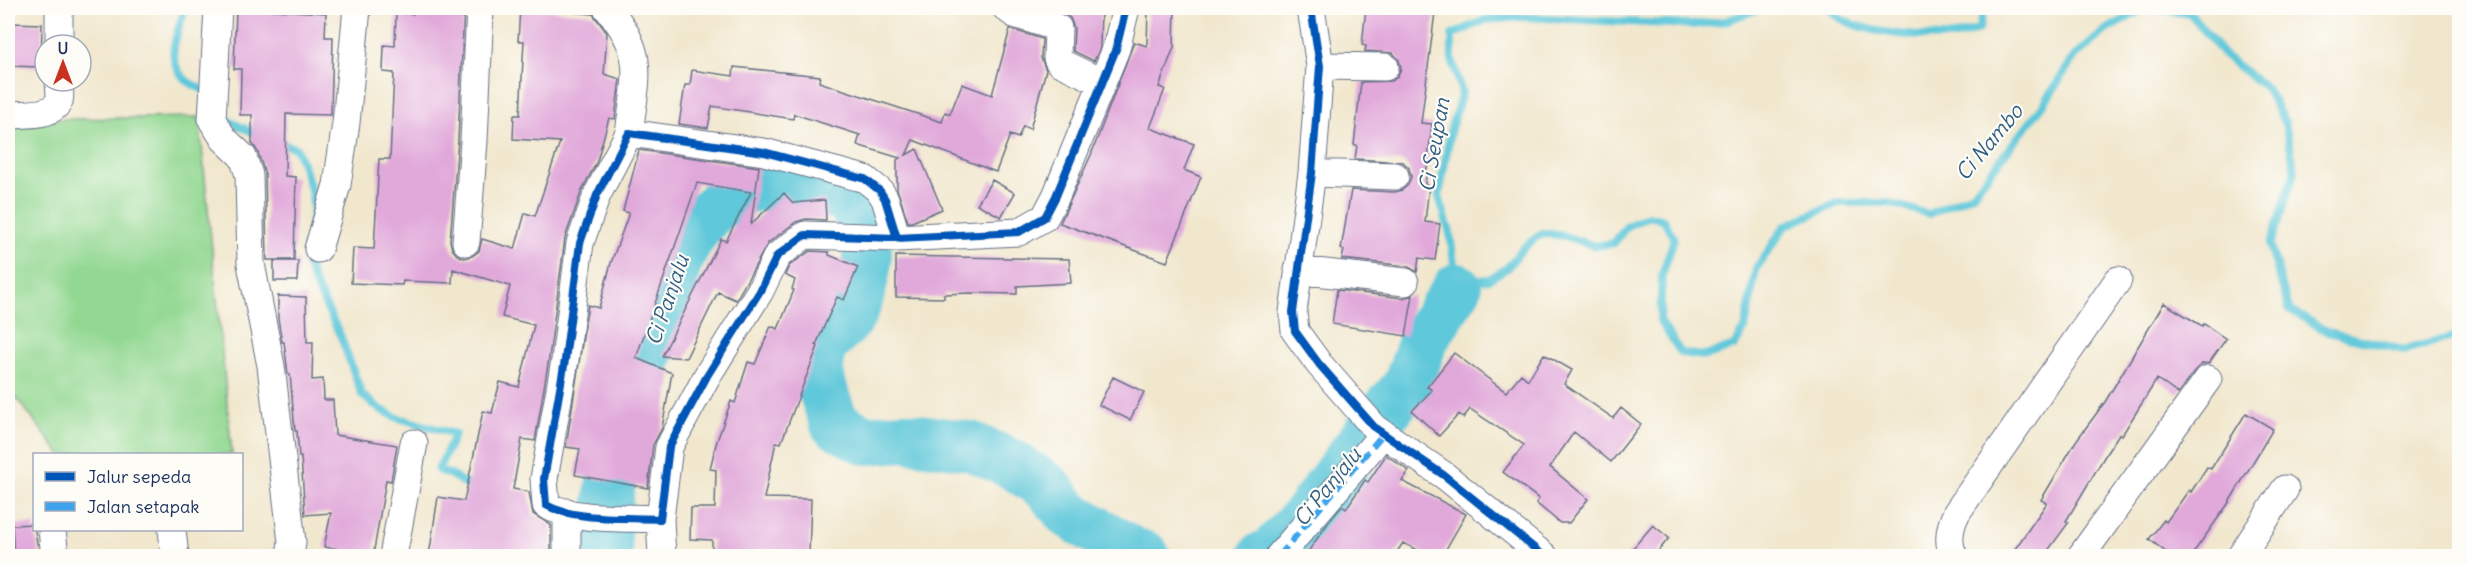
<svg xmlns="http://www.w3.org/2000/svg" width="2467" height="564" viewBox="0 0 2467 564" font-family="Delius,sans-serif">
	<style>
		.green { fill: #93d892; stroke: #578478; stroke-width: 1.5 }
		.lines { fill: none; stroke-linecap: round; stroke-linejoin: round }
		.stream { stroke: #5fc8da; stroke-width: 8 }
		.river { stroke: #5fc8da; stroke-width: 50 }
		.building { fill: #e1a9da }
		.minor-casing { stroke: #666f85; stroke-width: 29 }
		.minor { stroke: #fff; stroke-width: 27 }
		.quiet { stroke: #3da3ed; stroke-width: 6; stroke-dasharray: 12 6; stroke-linecap: butt }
		.cycleway-casing { stroke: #fdfcf7; stroke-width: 11 }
		.cycleway { stroke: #0057b8; stroke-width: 8 }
		.labels { text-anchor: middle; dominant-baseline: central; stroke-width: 4.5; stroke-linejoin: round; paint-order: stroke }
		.water-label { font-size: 21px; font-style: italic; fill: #2f5d83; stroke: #fdfcf7 }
	</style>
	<rect width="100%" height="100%" fill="#fdfcf7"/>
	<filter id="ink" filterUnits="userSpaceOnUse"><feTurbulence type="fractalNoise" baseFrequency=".0167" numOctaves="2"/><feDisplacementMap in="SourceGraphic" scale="12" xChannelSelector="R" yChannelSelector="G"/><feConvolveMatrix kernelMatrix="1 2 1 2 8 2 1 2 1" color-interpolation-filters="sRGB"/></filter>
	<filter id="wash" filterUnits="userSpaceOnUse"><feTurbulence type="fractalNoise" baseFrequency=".008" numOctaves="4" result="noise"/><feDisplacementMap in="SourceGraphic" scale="24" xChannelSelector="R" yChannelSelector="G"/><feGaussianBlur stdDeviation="1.35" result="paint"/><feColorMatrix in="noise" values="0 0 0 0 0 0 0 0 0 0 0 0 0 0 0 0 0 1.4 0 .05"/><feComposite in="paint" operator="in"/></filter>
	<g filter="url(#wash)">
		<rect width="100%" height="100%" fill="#f1e7cd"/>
		<path class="green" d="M199,117l33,337h-172l-52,-67v-261l56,-7z"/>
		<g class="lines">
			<path class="stream" d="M185,8c-7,25 -22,50 0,71 7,7 18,9 24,15
				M1761,8l-35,13 -34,4 -170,-8 -37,3 -33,15v24l10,34 -11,35 -12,68 11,37 7,55 14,-7 18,-2 18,-11 15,-19 20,-16 23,3 30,10 19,-3 13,-17 22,-10 15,4 10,19 -12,36 -2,46 21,32 24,3 29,-10 11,-17 11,-60 29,-43 53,-23h51l40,11 44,-20 71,-90 30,-47 32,-27 39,-22
				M1828,8c18,25 90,29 120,29 10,0 21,-5 31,-8l5,-21
				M2149,8l42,6 32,40 43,34 19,35 10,48 -25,74 19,64 39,23 76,18 56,-15
				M220,110l9,11 32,15
				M276,142l20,6c11,29 22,49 15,80
				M306,246l1,18 7,18 27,55 21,58 18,14 15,8 60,17 -17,36 13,5 26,16"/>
			<path class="river" d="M608,556c-9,-83 28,-164 55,-241 7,-19 9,-42 18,-61 10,-21 27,-41 45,-56 17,-13 42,-12 61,-12 15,-1 56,6 65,17 6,9 14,36 15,47 1,16 -7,48 -14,62 -8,17 -33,26 -34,47 -2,22 9,45 16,65l30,16 39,-3 66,9 42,18 35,23 22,27 64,38 12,4
				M1263,556l9,-4 35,-37 66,-89 34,-40 17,-47 33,-51"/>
		</g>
		<g id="blocks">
			<path class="building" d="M236,8l90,5 -1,24h8l-2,78 -45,-1 -1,62 11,1 -2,83h-27l-2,-86 -7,-22 -6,-9v-28h-12l1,-46h-7z
				M414,8h50l-6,132 -8,101 2,8 5,6 7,3 8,-2 7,-5 3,-12 33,10 10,-36 10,3 25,-74 -47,-3 1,-24h6l4,-74h-6l2,-33 73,6 14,19 -3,41 16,5 -5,40 -6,-1 -12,43 -15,29 -17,48 -16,120 -14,83 -13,-2 -9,50 16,3 4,22 18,11v31h-122l9,-59 26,4 19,-90 9,2 8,-31 19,5 15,-62 -32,-8 8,-31 -57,-17 -1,14 -49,-2 -1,4 -51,-2 2,-35 21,1 5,-90h11l4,-86 -11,-1 1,-27 11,1 1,-33 17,1z
				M1063,8h38l-1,40 -6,13 -21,-10 1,-23 -4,-10 -7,-5z
				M1148,8h27l-1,39 -15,40 6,2 -15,39 44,16 -10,26 17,7 -34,85 -107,-39 31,-68 43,-113 13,4z
				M1366,8h30l39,4 -14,111 11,1 -7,61 4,1 -4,36 15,2 -5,36 -16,-2 -2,14 -10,-6 -65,-7 2,-9 -3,-1 10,-59 44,2 7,-2 6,-5 3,-8 -2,-9 -6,-6 -48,-3 2,-14h-3l7,-63 31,-1 6,-5 3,-8 -2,-8 -6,-7 -28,-2 1,-5 -4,-1z
				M11,23l31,1 -1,43 -32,-1z
				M1010,29l32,10 -1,19 5,12 -16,59 -7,-3 -5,12 -8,-3 -14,37 -83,-32 -7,15 11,-6 25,60 -30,13h-4l-11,-33v-29l3,-2 -43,-13 3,-10 -66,-21 -1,5 -81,-13 -4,22 -29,-4 6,-39h5l2,-15 41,6 1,-9 86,9 -1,6 123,40 3,-10 5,2 12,-30 30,11z
				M639,150l120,17 -8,57 33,-31 9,10 32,-3 1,20 -20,-1 -10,3 -28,21 -32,57 -18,-8 -32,66 -24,-2 59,-117 5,2 25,-49 -54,-9 -61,175 36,15 -10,55 -9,17 -5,43 -73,-13 5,-26 -14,-2 22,-142 11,3 12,-45 18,-50 -6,-2z
				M992,180l23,13 -14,24 -24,-13z
				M810,251l19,1v3l29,12 -14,33 -7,-3 -21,48 2,1 -37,97 -5,-1 -12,56 47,1 -2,57h-97v-16l-22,-1 1,-31h24l1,-38 -6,-1 6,-25 15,-43 4,2 13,-41 7,2 16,-38 7,3 16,-39 -2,-1 3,-9 -10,-5 4,-9z
				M896,256l173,3 2,24 -54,3v8l-46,-1 -27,1v4l-48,-1z
				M274,261h24l-1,20h-23z
				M1337,290l66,8 10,-3 -7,41 -74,-12z
				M278,296l28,1 1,45h6l-1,38 11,-1 1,21h9l2,35 62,10 -6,36 -5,-1 -13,76h-37l1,-7 -13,-2 7,-34 -26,2 -4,-58h-2l-2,-26h-2l-5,-57h-2l-4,-32h-2l-4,-24z
				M2164,303l38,23 2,-2 22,15 -17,24 -7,1 -6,5 -18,25 -21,-15 -35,56 -3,-1 -13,20 -40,67 3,1 -25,34h-34l37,-53 -6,-3 35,-59 29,-39z
				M1454,353l52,39 15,-18 7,6 16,-26 28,16 -8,14 49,34 8,-10 20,16 -30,38 -37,-30 -24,35 38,32 -19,24h-9l-24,-20 3,-4 -36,-27 21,-27 -54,-36 -7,9 -4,-4 -20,22 -27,-25 20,-21 -5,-3z
				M1113,377l31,15 -14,28 -31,-15z
				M2246,413l27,16 -45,75 -37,52h-20l-22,-17 15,-19 2,2 23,-32 2,2 16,-25 4,2z
				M1386,455l23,16 -7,10 64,33 -24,42h-12l-27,-13 -9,13h-89l23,-33 14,-17 4,3 19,-29 3,2z
				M34,524l5,32h-25l-2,-31z
				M1653,525l16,13 -15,18h-28z"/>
		</g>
	</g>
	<g filter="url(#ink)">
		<use href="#blocks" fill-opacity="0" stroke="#666f85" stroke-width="1.5"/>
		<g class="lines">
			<defs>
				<path id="minor" d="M218,8l-6,112 12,19 19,18 6,18 2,89 20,102 21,176 -2,14
					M607,8c40,45 29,70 22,125
					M1006,8l8,6 44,14 -1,30 2,4 42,20
					M1308,8l4,7 8,51 -8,107 -19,139 2,19 24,33 56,64 70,48 99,80
					M59,45v-37
					M1320,66l65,1
					M8,115c14,-1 44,2 51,-14 2,-5 0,-14 0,-20
					M1312,173l83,3
					M897,238l-12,-39 -5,-8 -15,-12 -101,-27 -135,-19 -32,62 -17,48 -15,117 -21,119 2,26c28,16 81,12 114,14l9,-72 38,-71 53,-85 17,-35 28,-21 92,3 122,-6 26,-15 11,-21 60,-147 10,-41
					M466,242l8,-101 6,-133
					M318,249l19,-64 9,-62 11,-115
					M1298,270l107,12
					M567,512v44
					M660,519l2,37
					M52,530l3,26
					M172,530l3,26
					M393,556l21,-113
					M1279,556l104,-122
					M1954,556c-8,-15 -4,-30 3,-44l161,-232
					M2081,556l127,-177
					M2241,556l44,-67"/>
			</defs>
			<use href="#minor" class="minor-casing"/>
			<use href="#minor" class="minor"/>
			<path class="quiet" d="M1279,556l104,-122"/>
			<defs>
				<path id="cycleway" d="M1308,8l4,7 8,51 -8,107 -19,139 2,19 24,33 56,64 70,48 99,80
					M897,238l-12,-39 -5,-8 -15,-12 -101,-27 -135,-19 -32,62 -17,48 -15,117 -21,119 2,26c28,16 81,12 114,14l9,-72 38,-71 53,-85 17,-35 28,-21 92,3 122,-6 26,-15 11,-21 60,-147 10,-41"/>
			</defs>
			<use href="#cycleway" class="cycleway-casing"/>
			<use href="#cycleway" class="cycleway"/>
		</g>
	</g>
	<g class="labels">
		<g class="water-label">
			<text transform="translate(1989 142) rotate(-50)">Ci Nambo</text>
			<text transform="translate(1434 145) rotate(-80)">Ci Seupan</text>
			<text transform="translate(667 300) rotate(-71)">Ci Panjalu</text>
			<text transform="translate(1327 487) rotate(-51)">Ci Panjalu</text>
		</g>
	</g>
	<rect width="2467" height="564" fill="none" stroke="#fdfcf7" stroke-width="30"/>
	<rect x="33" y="453" width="210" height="78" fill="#fdfcf7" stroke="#a3aaba" stroke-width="1.5"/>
	<rect x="45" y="472" width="30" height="9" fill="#0057b8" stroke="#a3aaba" stroke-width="1.5"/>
	<text x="87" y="483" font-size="18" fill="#1b2f5e">Jalur sepeda</text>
	<rect x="45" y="502" width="30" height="9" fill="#3da3ed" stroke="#a3aaba" stroke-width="1.5"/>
	<text x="87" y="513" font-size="18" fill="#1b2f5e">Jalan setapak</text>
	<g transform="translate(63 63)"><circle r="28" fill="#fdfcf7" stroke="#a3aaba" stroke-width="1.5"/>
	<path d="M0-4.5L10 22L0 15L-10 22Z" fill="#c8321e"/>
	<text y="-9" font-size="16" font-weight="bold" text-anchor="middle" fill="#1b2f5e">U</text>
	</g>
</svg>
